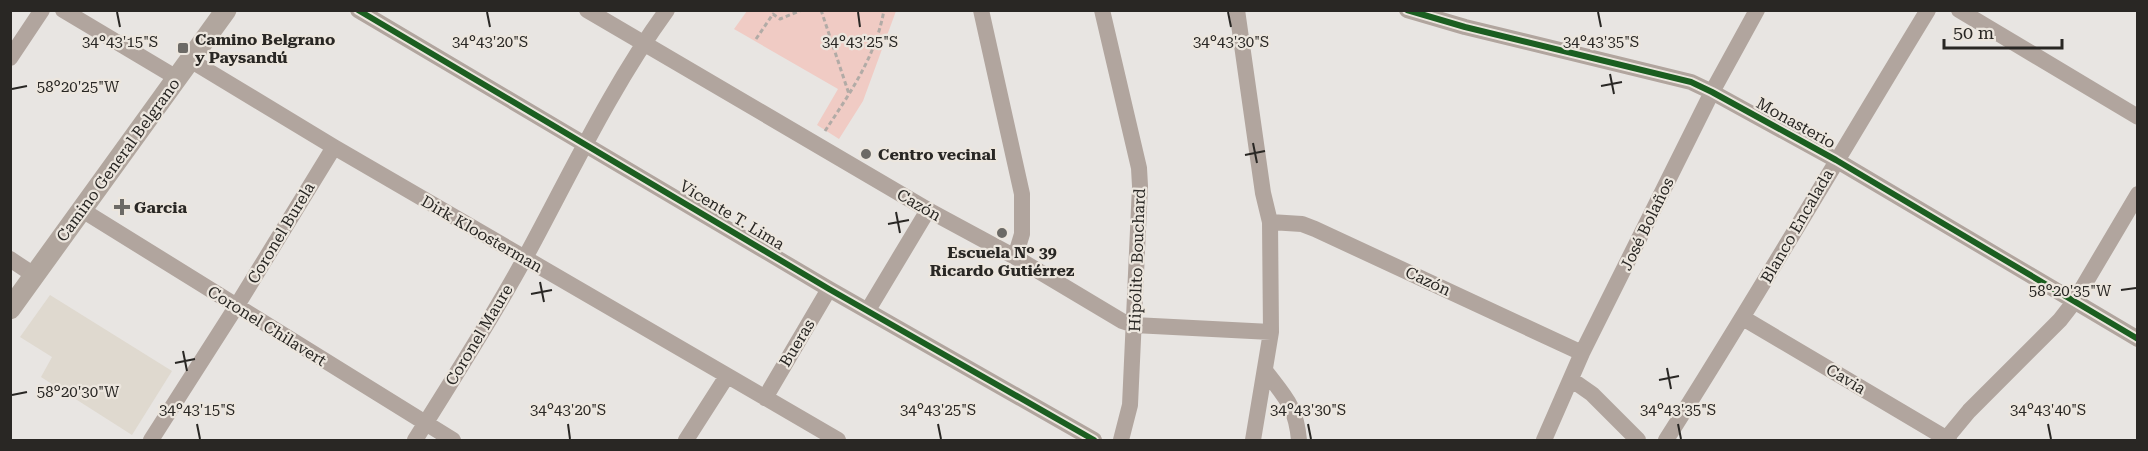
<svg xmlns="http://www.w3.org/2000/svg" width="2148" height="451" viewBox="0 0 2148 451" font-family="'Roboto Serif',serif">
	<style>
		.built { fill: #dfd9cf }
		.green { fill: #f0cbc4 }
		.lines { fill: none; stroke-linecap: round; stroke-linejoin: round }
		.path { stroke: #b2aba6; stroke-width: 3; stroke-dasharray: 4.5 3; stroke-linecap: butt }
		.minor { stroke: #b1a59e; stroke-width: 16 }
		.major { stroke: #b1a69e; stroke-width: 21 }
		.cycleway-casing { stroke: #ece6de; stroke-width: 10 }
		.cycleway { stroke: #1b5e20; stroke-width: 6 }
		.ticks { fill: none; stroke: #292724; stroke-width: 2 }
		.poi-dot { fill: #6c6a66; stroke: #ece6de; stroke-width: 2 }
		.labels { text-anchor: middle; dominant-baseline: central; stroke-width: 4.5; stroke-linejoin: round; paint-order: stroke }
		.poi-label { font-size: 16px; font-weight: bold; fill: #292724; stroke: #ece6de; text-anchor: start }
		.street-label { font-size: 16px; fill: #292724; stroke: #ece6de }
		.ticks-label { font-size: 15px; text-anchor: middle; fill: #292724; stroke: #ece6de; stroke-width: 4.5; stroke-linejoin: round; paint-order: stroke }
	</style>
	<rect width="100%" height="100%" fill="#e8e5e2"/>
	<path class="built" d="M50,295l122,76 -40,64 -91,-58 11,-20 -32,-20z"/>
	<path class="green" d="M747,11h149l-33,90 -24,38 -22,-14 21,-36 -104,-60z"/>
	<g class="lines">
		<path class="path" d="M821,10l28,84
			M756,39l17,-25 7,5 22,-9
			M825,131c25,-38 51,-75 59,-121"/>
		<path class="minor" d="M63,10l114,68
			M358,10l471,279 265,151
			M587,10l341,200 87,47 107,64 12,4 137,7
			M981,10l41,184v40l-7,23
			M1102,10l37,158 1,18 -10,219 -9,35
			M1237,10l26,183 7,29 1,110 -18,108
			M1407,10l58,17 226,55 21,10 124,68 302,179
			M1959,10l179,107
			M10,58l32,-48
			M190,60l144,87 504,293
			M82,210l371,230
			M1270,222l32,2 13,5 267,124
			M10,259l24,16
			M868,310l60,-100
			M1743,318l206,122
			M1266,372c20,26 30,35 33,68
			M1572,380l20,14 46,46
			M765,398l64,-109
			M151,440l85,-133 98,-160
			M415,440c37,-60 77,-121 111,-184 45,-83 85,-169 141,-246
			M686,440l41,-64
			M1544,440l38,-87 130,-261 45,-82
			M1666,440c90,-141 174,-286 262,-430
			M1945,440l24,-29 91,-91 14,-18 64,-108"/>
		<path class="major" d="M10,309l216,-299"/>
		<defs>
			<path id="cycleway" d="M358,10l471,279 265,151
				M1407,10l58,17 226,55 21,10 124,68 302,179"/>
		</defs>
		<use href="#cycleway" class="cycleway-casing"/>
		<use href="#cycleway" class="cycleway"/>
	</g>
	<path class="ticks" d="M117,12l3,15M487,12l3,15M858,12l2,15M1228,12l3,15M1598,12l3,15M1610,74l4,20M1601,86l21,-4M12,89l15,-3M1253,143l4,20M1245,155l20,-4M896,212l4,21M888,224l21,-4M540,282l4,20M2121,290l15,-2M531,294l21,-4M183,351l4,20M175,363l20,-4M1667,368l4,21M1659,380l20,-4M12,395l15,-3M197,424l3,15M568,424l2,15M938,424l3,15M1308,424l3,15M1678,424l3,15M2048,424l3,15"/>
	<g class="poi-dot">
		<rect x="177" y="42" width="12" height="12" rx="3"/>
		<circle cx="866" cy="154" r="6"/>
		<path d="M119 198h6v6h6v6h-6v6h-6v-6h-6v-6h6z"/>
		<circle cx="1002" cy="233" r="6"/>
	</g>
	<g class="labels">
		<g class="poi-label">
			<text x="195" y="39">Camino Belgrano<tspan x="195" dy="18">y Paysandú</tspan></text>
			<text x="878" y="154">Centro vecinal</text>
			<text x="134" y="207">Garcia</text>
			<text x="1002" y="252" text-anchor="middle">Escuela Nº 39<tspan x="1002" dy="18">Ricardo Gutiérrez</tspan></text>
		</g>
		<g class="street-label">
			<text transform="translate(1796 123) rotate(29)">Monasterio</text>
			<text transform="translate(118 160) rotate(-54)">Camino General Belgrano</text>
			<text transform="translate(919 205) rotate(30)">Cazón</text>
			<text transform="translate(732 215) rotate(31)">Vicente T. Lima</text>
			<text transform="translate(1647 224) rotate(-64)">José Bolaños</text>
			<text transform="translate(1797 226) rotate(-60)">Blanco Encalada</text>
			<text transform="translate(281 233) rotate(-59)">Coronel Burela</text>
			<text transform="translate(482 234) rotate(30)">Dirk Kloosterman</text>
			<text transform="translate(1137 260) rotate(-88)">Hipólito Bouchard</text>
			<text transform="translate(1428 281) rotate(25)">Cazón</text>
			<text transform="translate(267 326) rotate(32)">Coronel Chilavert</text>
			<text transform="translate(479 335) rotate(-59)">Coronel Maure</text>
			<text transform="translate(797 343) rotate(-59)">Bueras</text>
			<text transform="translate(1846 379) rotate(31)">Cavia</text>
		</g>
	</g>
	<g class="ticks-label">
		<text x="120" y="47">34°43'15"S</text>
		<text x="490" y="47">34°43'20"S</text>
		<text x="860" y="47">34°43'25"S</text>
		<text x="1231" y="47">34°43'30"S</text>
		<text x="1601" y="47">34°43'35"S</text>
		<text x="78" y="92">58°20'25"W</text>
		<text x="2070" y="296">58°20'35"W</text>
		<text x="78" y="397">58°20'30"W</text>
		<text x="197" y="415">34°43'15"S</text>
		<text x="568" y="415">34°43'20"S</text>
		<text x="938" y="415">34°43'25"S</text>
		<text x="1308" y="415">34°43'30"S</text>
		<text x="1678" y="415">34°43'35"S</text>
		<text x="2048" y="415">34°43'40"S</text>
	</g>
	<rect width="2148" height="451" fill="none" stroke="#292724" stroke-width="24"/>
	<path d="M1944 39v9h118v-9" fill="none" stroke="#292724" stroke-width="3"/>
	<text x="1953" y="39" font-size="18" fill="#292724" stroke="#ece6de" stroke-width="4.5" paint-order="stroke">50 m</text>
</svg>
